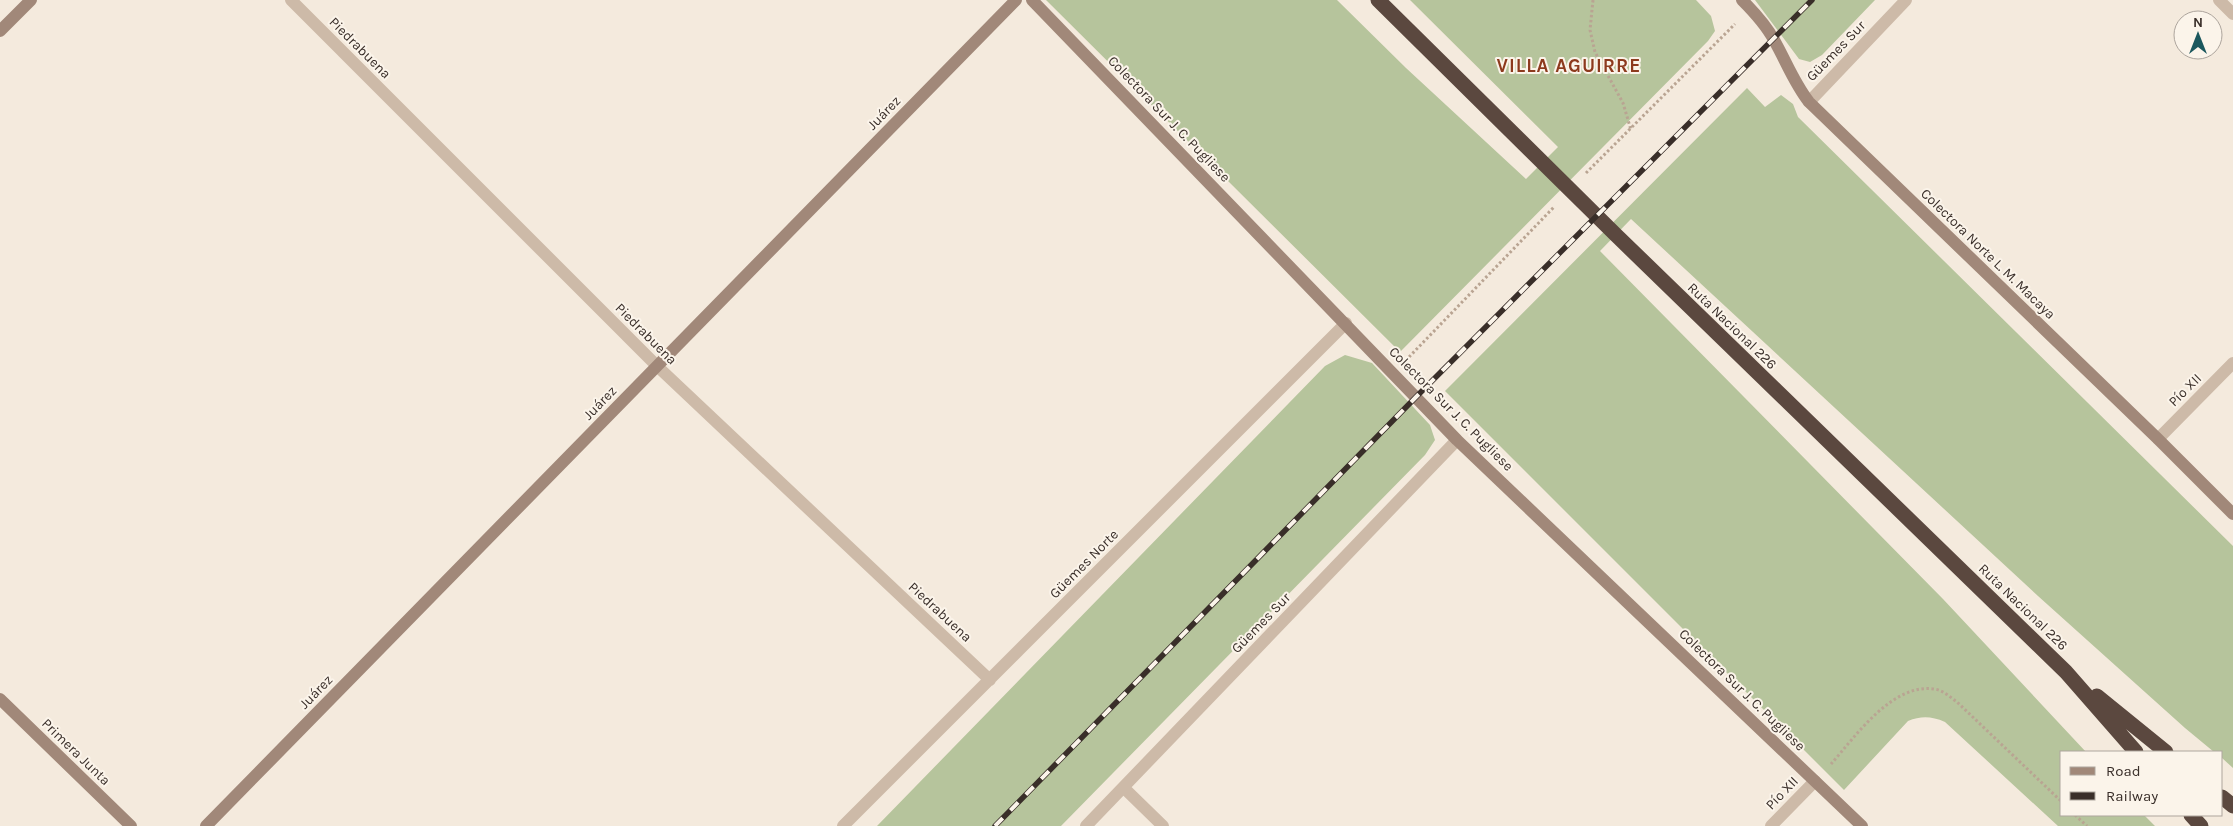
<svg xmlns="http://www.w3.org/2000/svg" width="2233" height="826" viewBox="0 0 2233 826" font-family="Karla,sans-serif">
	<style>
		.grass { fill: #b6c49c }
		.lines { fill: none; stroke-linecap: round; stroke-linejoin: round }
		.path { stroke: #b9a492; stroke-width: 3; stroke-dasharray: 2.5 2.5; stroke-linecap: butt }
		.street { stroke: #cdbaa8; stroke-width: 12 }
		.secondary { stroke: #a18879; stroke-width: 12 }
		.highway { stroke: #5b483f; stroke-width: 15 }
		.rail-casing { stroke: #392e29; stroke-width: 5.5 }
		.rail { stroke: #fbf4ea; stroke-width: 4; stroke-dasharray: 11; stroke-linecap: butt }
		.labels { text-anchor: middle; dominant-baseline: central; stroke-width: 4; stroke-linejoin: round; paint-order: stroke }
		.street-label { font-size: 14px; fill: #392e29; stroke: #fbf4ea }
		.district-label { font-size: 19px; font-weight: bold; letter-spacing: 1px; fill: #8d3a1d; stroke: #fbf4ea }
	</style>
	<rect width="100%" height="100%" fill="#f4eadd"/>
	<path class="grass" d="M1046,0h291l69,68 120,111 32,-32 -148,-147h286l15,16 4,15 -7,10 -308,311z
		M1755,0h120l-53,55 -12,7 -11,-3z
		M1747,88l18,19 16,-12 12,9 5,13 435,429v222l-11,-10v-6h-8l-29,-24 -147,-132 -407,-377 -31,32 343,348 143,153h-24v63h82l11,11h-97l-113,-104c-14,-6 -24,-6 -37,-1l-64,69 -399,-399z
		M1345,355l27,8 58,62 5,15 -10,15 -364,371h-184l448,-460z"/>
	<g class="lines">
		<path class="path" d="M1593,0l-3,30 5,22 28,51 8,27
			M1586,173l149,-149
			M1409,357l145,-150
			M1831,764c24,-27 61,-81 103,-75 9,1 16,8 23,13l105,100
			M2075,815l12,11"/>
		<path class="street" d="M291,0l366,366 333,314
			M2219,0l14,14
			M1809,102l97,-102
			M2158,439l75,-76
			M1124,788l39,38
			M843,826l503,-503
			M1086,826l371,-386
			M1771,826l44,-45"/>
		<path class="secondary" d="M1032,0l425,440 405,386
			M1742,0c12,12 24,25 32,40 12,21 20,43 35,62l349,337 75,75
			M0,31l31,-31
			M0,699l131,127
			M206,826l810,-826"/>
		<path class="highway" d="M1378,0l238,235 450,437 70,80
			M2097,696l69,56
			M2222,797l11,9
			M2191,815l10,11"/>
		<defs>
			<path id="rail" d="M995,826l421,-429 396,-397"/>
		</defs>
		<use href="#rail" class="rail-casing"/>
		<use href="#rail" class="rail"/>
	</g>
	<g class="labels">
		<g class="street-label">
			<text transform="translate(360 48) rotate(45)">Piedrabuena</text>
			<text transform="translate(1836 51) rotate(-46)">Güemes Sur</text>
			<text transform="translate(884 113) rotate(-46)">Juárez</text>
			<text transform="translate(1169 119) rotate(46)">Colectora Sur J. C. Pugliese</text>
			<text transform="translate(1988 254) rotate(44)">Colectora Norte L. M. Macaya</text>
			<text transform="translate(1732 326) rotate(44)">Ruta Nacional 226</text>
			<text transform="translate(646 334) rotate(45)">Piedrabuena</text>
			<text transform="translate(2185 390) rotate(-45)">Pío XII</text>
			<text transform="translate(600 403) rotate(-46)">Juárez</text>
			<text transform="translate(1451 409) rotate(45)">Colectora Sur J. C. Pugliese</text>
			<text transform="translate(1084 564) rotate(-45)">Güemes Norte</text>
			<text transform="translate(2023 607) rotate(44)">Ruta Nacional 226</text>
			<text transform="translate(940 612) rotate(43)">Piedrabuena</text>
			<text transform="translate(1261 623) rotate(-46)">Güemes Sur</text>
			<text transform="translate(1742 690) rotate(44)">Colectora Sur J. C. Pugliese</text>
			<text transform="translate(316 692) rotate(-46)">Juárez</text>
			<text transform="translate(76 752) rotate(44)">Primera Junta</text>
			<text transform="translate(1782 793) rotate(-46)">Pío XII</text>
		</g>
		<g class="district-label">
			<text x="1569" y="66">VILLA AGUIRRE</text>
		</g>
	</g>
	<rect x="2060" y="751" width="162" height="65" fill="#fbf4ea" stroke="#ada59d"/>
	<rect x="2070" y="767" width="25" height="8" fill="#a18879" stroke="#ada59d"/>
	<text x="2106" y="776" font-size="15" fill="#392e29">Road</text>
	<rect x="2070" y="792" width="25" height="8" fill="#392e29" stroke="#ada59d"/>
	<text x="2106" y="801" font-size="15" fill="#392e29">Railway</text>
	<g transform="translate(2198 35)"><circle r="24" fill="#fbf4ea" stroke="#ada59d"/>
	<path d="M0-4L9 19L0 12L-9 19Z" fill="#1b575d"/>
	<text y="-8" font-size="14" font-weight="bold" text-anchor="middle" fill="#392e29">N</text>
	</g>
</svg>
